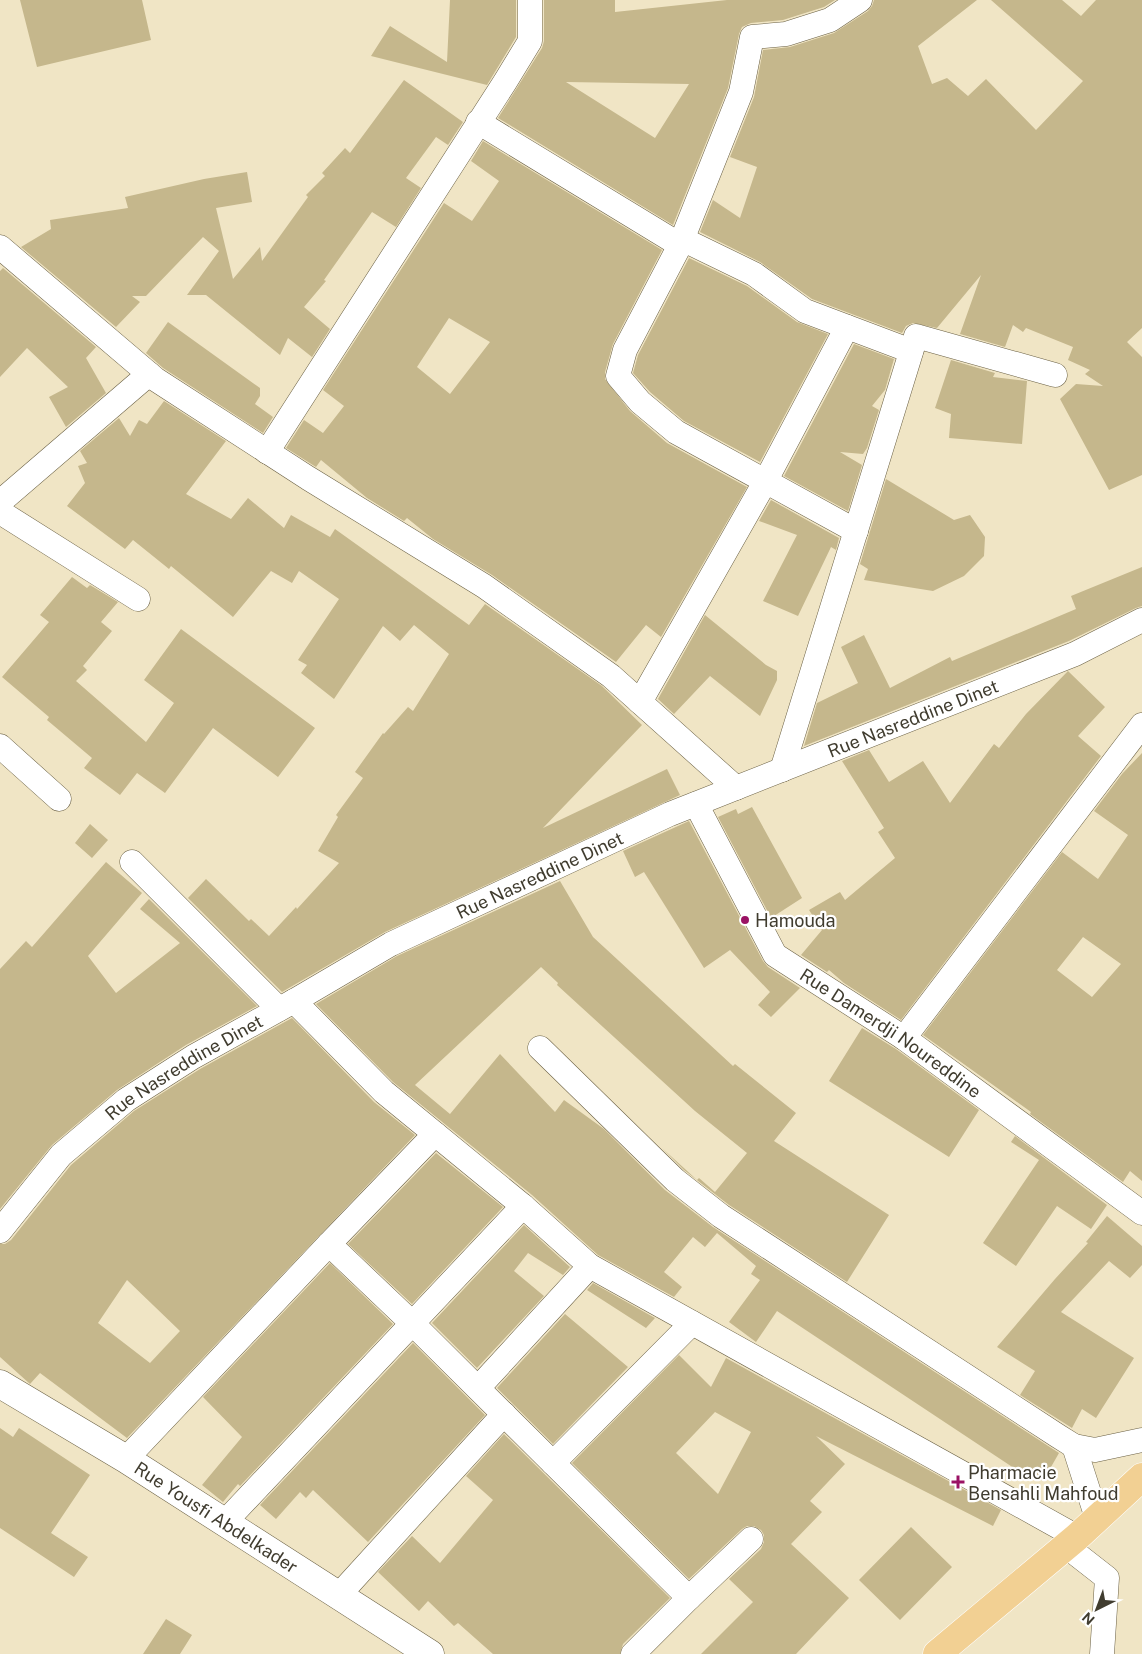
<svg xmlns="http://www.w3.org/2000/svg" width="1142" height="1654" viewBox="0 0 1142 1654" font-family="'Public Sans',sans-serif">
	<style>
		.building { fill: #c5b78c; fill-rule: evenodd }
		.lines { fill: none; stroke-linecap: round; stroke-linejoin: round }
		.minor-casing { stroke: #6a6044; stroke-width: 25 }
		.secondary-casing { stroke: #6a6044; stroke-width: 29 }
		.primary-casing { stroke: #fff; stroke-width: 29 }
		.minor { stroke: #fff; stroke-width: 24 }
		.secondary { stroke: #fff; stroke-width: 28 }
		.primary { stroke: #f2d093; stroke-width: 28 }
		.poi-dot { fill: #9a1264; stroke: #fff; stroke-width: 2 }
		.labels { text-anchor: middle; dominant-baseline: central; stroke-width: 4.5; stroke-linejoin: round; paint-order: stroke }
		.street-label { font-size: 18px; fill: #403c2f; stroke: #fff }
		.poi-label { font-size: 18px; fill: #403c2f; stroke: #fff; text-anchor: start }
	</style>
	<rect width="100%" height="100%" fill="#f0e5c5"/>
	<path class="building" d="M20,0h122l9,40 -114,27z
		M450,0h66v37l-29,48 -116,-29 19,-30 57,36z
		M544,0h71v12l112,-12h108l-11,7 -41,13 -32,3 -9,4 -3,7 -11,54 -55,137 -175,-107 44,-70 2,-7zM566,82l123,2 -34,54z
		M874,0h103l-59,46 14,38 15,-6 21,18 18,-17 50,51 47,-49 -92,-81h71l19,16 15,-16h46v328l-15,14 15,15v118l-33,15 -49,-91 16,-15 27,2 -18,-12 5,-4 -22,-10 5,-13 -47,-19 -3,4 -10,-7 -8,22 -45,-13 21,-59 -44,53 -24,-5 -7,3 -4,7 -90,-34 -52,-37 -60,-30 13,-32 27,18 17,-51 -27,-10 24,-60 9,-47 27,-3 44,-14 34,-22 4,-5z
		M404,80l59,42 -15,23 -12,-8 -30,41 15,10 -25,39 -24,-15 -48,68 2,1 -22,26 26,22 -18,28 -24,-19 -8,17 -74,-60h-19l32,-44 -16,-14 -57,59h-14l8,6 -24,25 -95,-80 30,-18 -1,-9 78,-12 -3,-11 79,-18 43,-7 5,30 -36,6 17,71 27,-32 2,14 46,-64 -2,-2 19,-19 -3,-3 23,-25 5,5z
		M483,141l179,109 -49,94 -8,28v7l25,32 37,32 80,44 -86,150 -15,-12 -30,37 -124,-87 -59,-36 -26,-21 -3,3 -37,-23 -46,-38 -5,7 -30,-19 18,-28 19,13 21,-27 -21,-16 121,-187 28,18 27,-40 -28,-20zM449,318l41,24 -40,52 -33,-27z
		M689,258l58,28 50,36 31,12 -68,128 -76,-41 -34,-29 -17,-19 5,-18z
		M3,268l93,79 -10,11 20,35 -40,34 -17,-30 19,-10 -41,-39 -27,29v-106z
		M168,322l92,66v8l-5,8 18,13 -10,16 -100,-65 -17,-15z
		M854,344l40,15 -9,31 -13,16 7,4 -12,38 -4,6 -23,-2 22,13 -14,46 -64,-35z
		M951,360l44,13 -2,4 34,4 -5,63 -73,-6 2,-24 -16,-6z
		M164,401l62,40 -40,53 45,25 17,-21 36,30 7,-13 39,22 5,-8 134,96 16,-21 117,82 40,39 -99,103 124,-59 13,26 -295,137 -103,60 -94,-94 18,-19 43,42 2,-2 18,17 27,-29 1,2 42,-46 -21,-12 20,-34 -2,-2 27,-37 -8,-6 28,-39 1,1 24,-27 5,4 36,-57 -35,-29 -14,16 -17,-15 -49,73 -33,-26 6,-8 -9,-5 41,-61 -40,-28 -7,12 -21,-12 -38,46 -62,-51 -2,3 -36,-29 -8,9 -58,-43 18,-23 -7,-17 9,-3 -7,-12 39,-33 11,18 9,-16 8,4z
		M886,479l68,41 16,-5 15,22 -1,19 -20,20 -31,15 -69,-11 4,-11 -8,-5z
		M771,500l68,38 -3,12 -5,-3 -33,69 -35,-15 34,-66 -38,-14z
		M1142,567v39l-6,2 -67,33 -265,105 13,-43 41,-20 -17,-36 23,-12 26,53 60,-31 2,4 124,-52 -5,-13z
		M72,577l15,11 3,-3 28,17 -17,20 11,9 -29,35 4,4 -11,11 70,61 28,-39 -30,-23 37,-51 134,99 -37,49 -65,-49 -48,65 -28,-20 -17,22 -36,-27 8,-10 -45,-38 2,-3 -47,-40 47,-55 -9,-7z
		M705,615l61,50 11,6v9l-17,36 -50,-40 -36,38 -16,-15z
		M1068,671l37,36 -27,29 23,20 -200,264 -57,-37 -15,-13 -2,2 -26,-17 21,-25 -13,-20 31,-18 5,8 50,-42 -17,-26 6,-4 -42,-67 27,-11 20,32 34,-21 27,42 44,-59 5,4 27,-34z
		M1142,753v428l-12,-10 -7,11 -93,-68 1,-2 -108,-77 139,-183 36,27 30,-44 -34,-24 28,-37zM1083,937l38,27 -29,33 -35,-27z
		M752,807l50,91 -31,20 -53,-101 18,-8 2,5z
		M689,821l74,140 5,6 32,21 -29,29 -13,-12 12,-13 -40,-42 -26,18 -60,-96 -9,5 -12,-26z
		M90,824l18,16 -16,18 -17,-15z
		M106,862l36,31 -54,63 28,37 64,-50 -40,-34 9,-10 108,107 -71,39 -69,45 -65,55 -52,64v-240l26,-28 6,6z
		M560,881l33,56 140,129 2,-2 61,49 -22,28 115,74 -42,67 -118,-77 -45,-35 -22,-22 35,32 2,-2 16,14 32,-39 -52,-42 -138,-126 1,-2 -17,-16 -126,118 35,29 50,-60 55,58 9,-12 40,29 61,61 48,37 346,226 -16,28 -21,-11 -2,2 -243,-161 -21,31 -27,-20 31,-42 -9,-6 5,-8 -39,-33 -12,14 -12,-10 -29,35 18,15 -8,10 -76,-42 -66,-60 -139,-113 -77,-78 81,-48z
		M292,1018l82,84 41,33 -288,303 -87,-65 -10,11 -30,-27v-113h5l6,-4 60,-75 63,-54 66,-42zM127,1280l53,51 -30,32 -52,-40z
		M862,1028l34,21 83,61 -30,47 -120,-76z
		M1015,1136l92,69 -16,24 -34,-23 -41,60 -33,-23 56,-83 -28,-18z
		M436,1153l67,54 -91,97 -64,-60z
		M1107,1216l35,30v19l-12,13 -21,-17 -48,51 73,46 -38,60 -14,-9 -10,19 -52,-33 15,-24 -38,-24 58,-68 33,-36 -2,-1z
		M524,1225l46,42 -7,8 -35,-22 -14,18 30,25 -67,72 -45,-45z
		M330,1263l63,61 -153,162 -2,-2 -15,18 -21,-17 40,-48 -39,-40z
		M593,1283l62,35 -9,10 -59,-38z
		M565,1314l63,53 -75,77 -56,-56z
		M413,1343l72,72 -117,127 -55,-52 -7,8 -6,-6 -24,27 -16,-14z
		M679,1355l32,32 15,-29 275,152 -8,16 -177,-90 29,28 -35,37 12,11 -31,32 58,54 -53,56h-95l52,-52 -24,-23 32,-30 3,-7v-7l-3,-5 -7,-4h-7l-5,3 -53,50 -117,-116zM715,1412l36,20 -33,62 -42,-41z
		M0,1428l13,9 6,-9 71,47 -39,58 37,24 -14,20 -74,-49z
		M504,1434l166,164 -47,46 -3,10h-127l-35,-31 -4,3 -26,-25 -9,10 -41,-39 34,-36 28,27 53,-63 -27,-24z
		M911,1527l41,40 -52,53 -41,-40z
		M166,1619l26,16 -12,19h-37z"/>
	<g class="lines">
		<defs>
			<g id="minor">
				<path d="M478,122l202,123 61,-153 11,-55 34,-3 44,-14 30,-20"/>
				<path d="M682,239l72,35 51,37 106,40"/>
				<path d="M680,245l-55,105 -7,26 22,26 36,30 180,99"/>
				<path d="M0,247l155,132 153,99 176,108 127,90 125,112"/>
				<path d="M267,452l238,-370 25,-41v-41"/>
				<path d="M0,502l149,-128"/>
				<path d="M0,512l138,87"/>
				<path d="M640,702l125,-220 82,-155"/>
				<path d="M0,746l59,53"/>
				<path d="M782,770l134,-434 139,39"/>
				<path id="s1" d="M696,804l79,151 129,83 238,175"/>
				<path d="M132,862l147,147"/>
				<path d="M294,1001l90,91 139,114 67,60 487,271"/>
				<path d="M904,1038l238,-313"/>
				<path d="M540,1048l135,132 46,36 337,220 16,10 21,4 47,-10"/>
				<path id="s2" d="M0,1231l61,-76 65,-55 67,-43 101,-56 97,-57 279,-130 405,-160 67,-34"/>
				<path d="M329,1244l106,-110"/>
				<path d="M478,1388l112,-122"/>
				<path d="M1074,1446l23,72"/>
				<path d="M126,1459l203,-215 83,79 277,275 -56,56"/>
				<path d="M553,1463l139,-140"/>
				<path d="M224,1523l299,-317"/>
				<path d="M1066,1546l41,32 -5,76"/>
				<path d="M338,1596l166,-182"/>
				<path d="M689,1598l62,-59"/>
			</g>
			<g id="secondary">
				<path id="s3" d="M0,1384l126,75 304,195"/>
			</g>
			<path id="primary" d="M937,1654l140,-117 65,-60"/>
		</defs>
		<use href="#minor" class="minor-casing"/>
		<use href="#secondary" class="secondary-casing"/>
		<use href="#primary" class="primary-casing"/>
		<use href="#minor" class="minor"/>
		<use href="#secondary" class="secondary"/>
		<use href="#primary" class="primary"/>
	</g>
	<g class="poi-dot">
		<circle cx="745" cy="920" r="5"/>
		<path d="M955.5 1474.5h5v5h5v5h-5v5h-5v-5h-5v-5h5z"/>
	</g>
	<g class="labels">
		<g class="street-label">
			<text stroke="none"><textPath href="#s2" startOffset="1059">Rue Nasreddine Dinet</textPath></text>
			<text stroke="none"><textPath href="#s2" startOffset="654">Rue Nasreddine Dinet</textPath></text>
			<text stroke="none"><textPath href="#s1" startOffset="310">Rue Damerdji Noureddine</textPath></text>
			<text stroke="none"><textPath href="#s2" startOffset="249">Rue Nasreddine Dinet</textPath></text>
			<text stroke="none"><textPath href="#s3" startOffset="254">Rue Yousfi Abdelkader</textPath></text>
		</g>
		<g class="poi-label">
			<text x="755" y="920">Hamouda</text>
			<text x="968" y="1472">Pharmacie<tspan x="968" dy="21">Bensahli Mahfoud</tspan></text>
		</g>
	</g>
	<g transform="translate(1097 1609) rotate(222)" stroke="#ffffff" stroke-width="4" paint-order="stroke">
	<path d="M0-4L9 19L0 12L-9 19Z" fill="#403c2f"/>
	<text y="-8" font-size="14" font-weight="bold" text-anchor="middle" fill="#403c2f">N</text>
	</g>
</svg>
